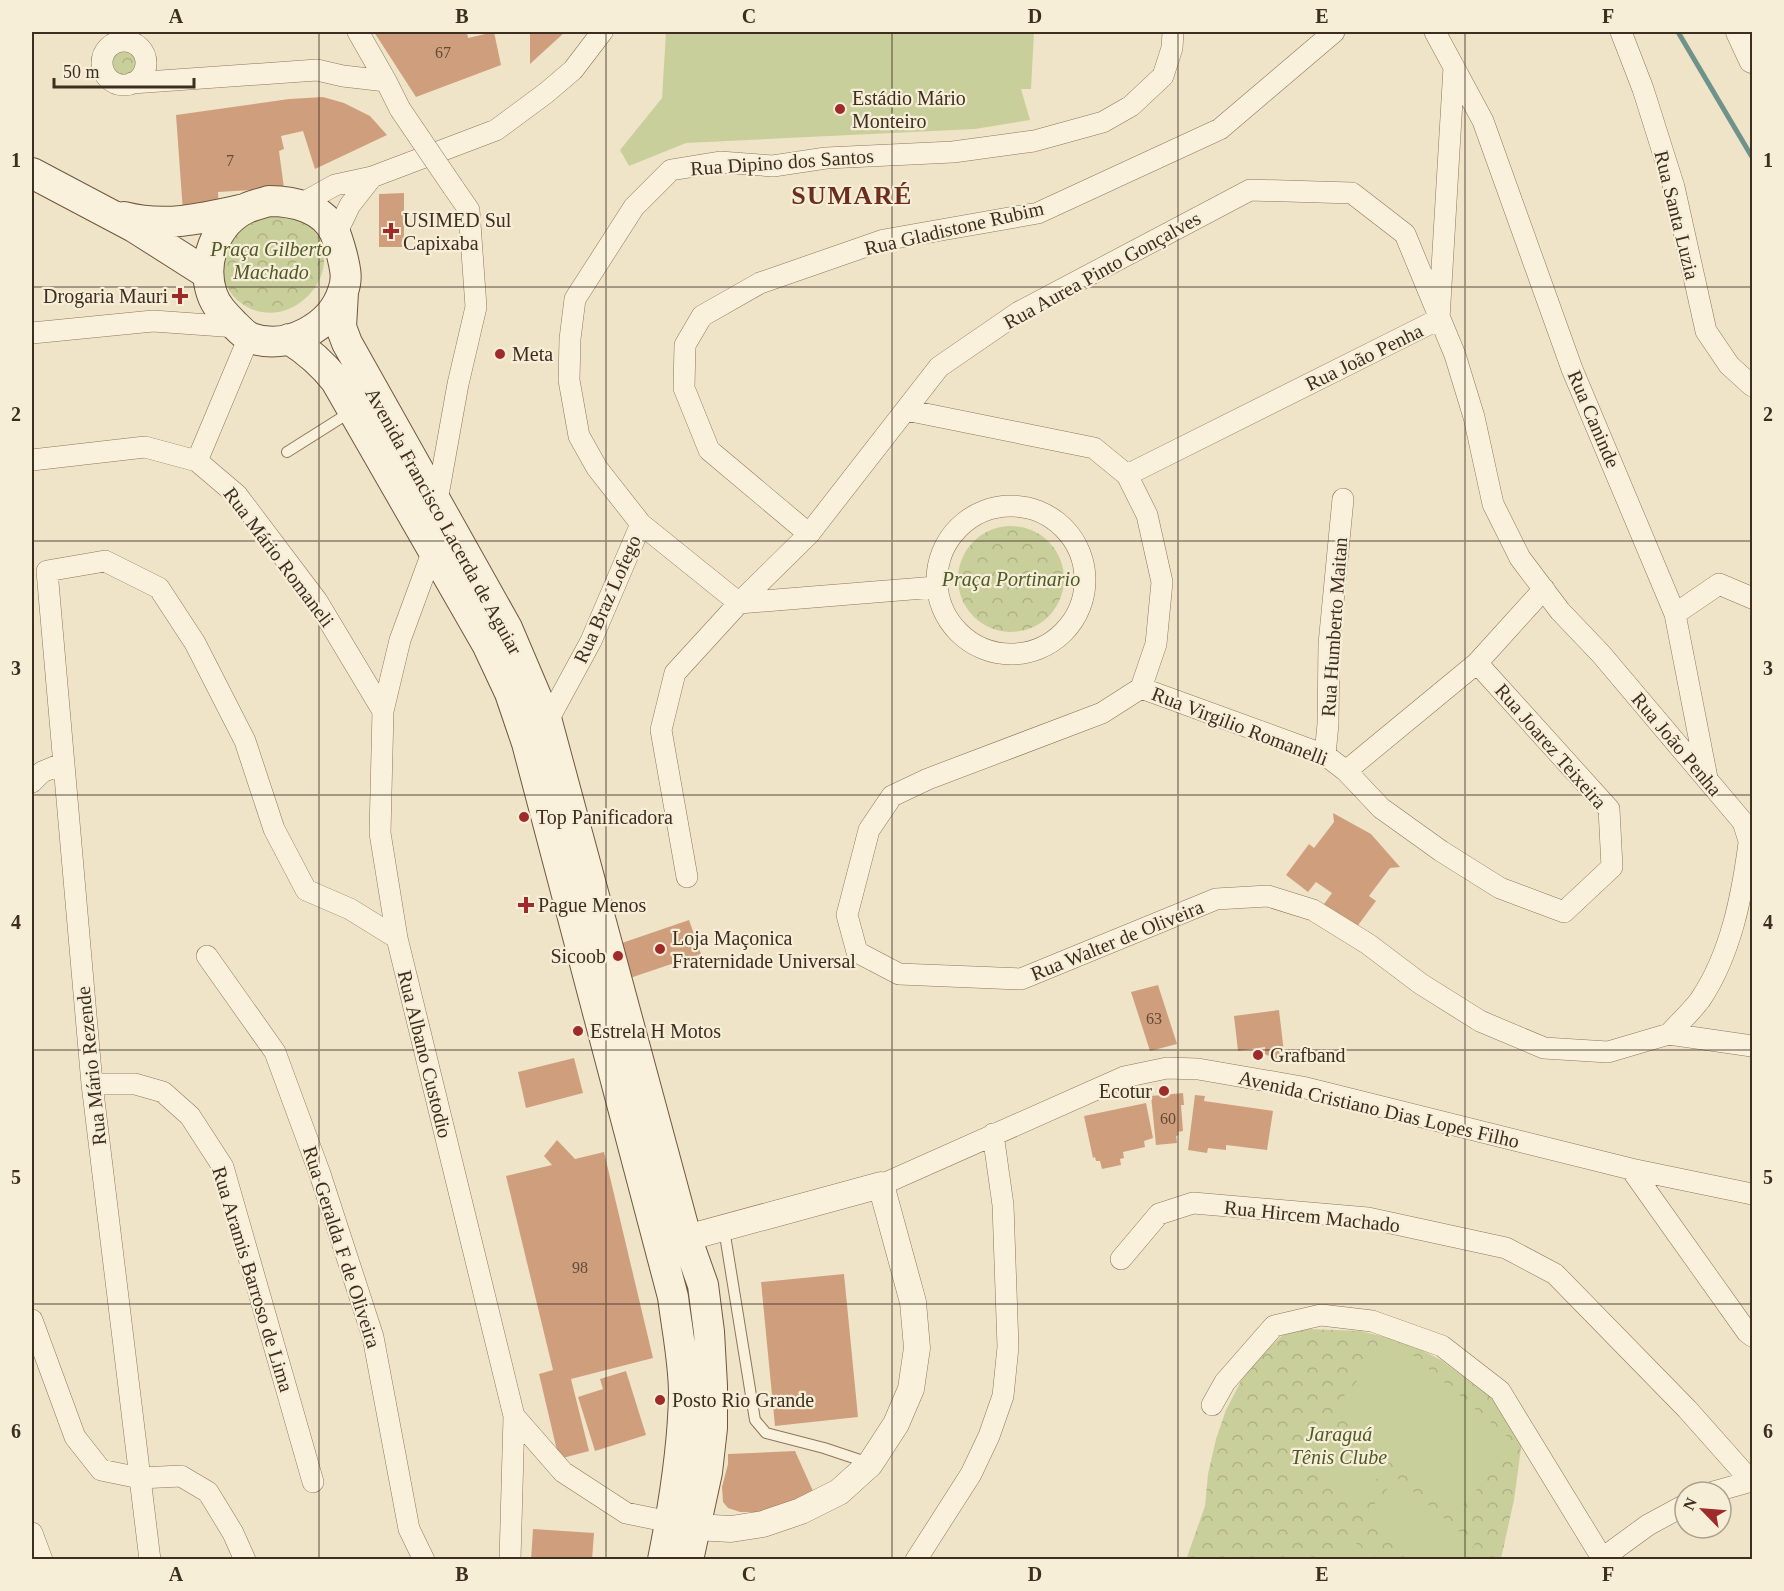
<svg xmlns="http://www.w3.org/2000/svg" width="1784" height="1591" viewBox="0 0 1784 1591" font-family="Georgia,serif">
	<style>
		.park { fill: url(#park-crowns) }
		.garden { fill: #c9cf9b }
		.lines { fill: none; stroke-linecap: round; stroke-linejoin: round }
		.stream { stroke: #6f938a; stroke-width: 5 }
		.building { fill: #cf9f7d }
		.service-casing { stroke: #8d765c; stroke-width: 12 }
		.minor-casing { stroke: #8d765c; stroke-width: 22 }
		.tertiary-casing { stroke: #8d765c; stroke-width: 27 }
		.secondary-casing { stroke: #6f573f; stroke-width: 32 }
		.service { stroke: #faf1dc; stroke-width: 10 }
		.minor { stroke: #faf1dc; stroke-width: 21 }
		.tertiary { stroke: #faf1dc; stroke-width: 26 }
		.secondary { stroke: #faf1dc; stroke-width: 30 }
		.minor-bridge-casing { stroke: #8d765c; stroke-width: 22; stroke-linecap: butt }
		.minor-bridge { stroke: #faf1dc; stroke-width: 21 }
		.grid { fill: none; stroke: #3d2e20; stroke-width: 1.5; stroke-opacity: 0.55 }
		.poi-dot { fill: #9e2a2b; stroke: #f7eed8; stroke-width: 2 }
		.labels { text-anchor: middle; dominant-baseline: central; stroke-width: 4.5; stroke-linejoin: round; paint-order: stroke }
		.number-label { font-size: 16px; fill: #624a37 }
		.poi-label { font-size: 20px; fill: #3d2e20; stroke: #f7eed8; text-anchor: start }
		.street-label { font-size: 20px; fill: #3d2e20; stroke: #f7eed8 }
		.park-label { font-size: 20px; font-style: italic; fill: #4d5a26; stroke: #f7eed8 }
		.district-label { font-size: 26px; font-weight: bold; letter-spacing: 1.5px; fill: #6b2e1e; stroke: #f7eed8 }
		.neatline { fill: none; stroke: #3d2e20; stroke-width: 2 }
		.grid-label { font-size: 20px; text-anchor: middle; font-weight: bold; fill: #3d2e20 }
	</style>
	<defs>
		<pattern id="park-crowns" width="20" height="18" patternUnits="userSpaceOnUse" patternTransform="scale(1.5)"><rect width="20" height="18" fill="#c9cf9b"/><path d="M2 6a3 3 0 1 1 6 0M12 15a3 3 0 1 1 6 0" fill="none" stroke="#aeb285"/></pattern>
	</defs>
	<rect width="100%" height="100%" fill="#f0e4c8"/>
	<path class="park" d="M110 61a14 14 0 1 1 28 0a14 14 0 1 1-28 0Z
		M288,211c7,5 17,10 23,16 42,44 -25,115 -74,73 -10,-10 -18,-27 -17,-41 0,-9 13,-29 17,-37z
		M958 579a53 53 0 1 1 106 0a53 53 0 1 1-106 0Z
		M1309,1329l51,2 46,11 35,18 49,37 17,19 15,25 -8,59 -13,59 -315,1 19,-54 3,-32 8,-35 10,-29 17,-33 19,-23 21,-19z"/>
	<path class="garden" d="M666,32h368l-3,57h-10l9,31 -55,9 -289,14 -57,23 -9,-16 42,-52z
		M1394,1339l122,105 -56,65 -123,-105z
		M1322,1417l63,52 -31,37 -63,-52z
		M1397,1478l78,67 -13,14h-42l-54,-45z
		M1347,1536l29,23h-48z"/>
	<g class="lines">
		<path class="stream" d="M1678,32l74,125"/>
	</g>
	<path class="building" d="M374,32h93l1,6 26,-6 7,33 -85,32z
		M530,32h35l-35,32z
		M323,97l21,6 26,13 17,19 -72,34 -12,-38 -22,5 3,13 -5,2 5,37 -66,4 1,17 -36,3 -7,-97 113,-16z
		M404,193v54h-25v-53z
		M1333,813l38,21 29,33 -10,1 -21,28 7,5 -20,27 -32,-24 8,-11 -16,-11 -8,10 -22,-17 23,-31 5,4 20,-26z
		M689,920l12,34 -71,24 -11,-34z
		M1158,985l19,59 -27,7 -19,-59z
		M1279,1010l5,42 -9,8 -10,-6v-7l-27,4 -4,-35z
		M574,1058l9,35 -57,15 -8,-36z
		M1183,1093l1,12h-3l2,26 -5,1 1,3 -3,1 1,7 -21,2 -5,-49z
		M1195,1095l10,1 -1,5 69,10 -6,39 -41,-5v5l-18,-2 -1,5 -19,-3z
		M1146,1103l7,35 -9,3 1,6 -22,5 1,6 -4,1 1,6 -19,4 -2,-8h-4l-1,-4 -2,1 -9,-42z
		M557,1140l18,19 29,-7 49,206 -82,21 18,72 -30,8 -20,-85 14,-4 -47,-194 46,-11 -8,-9z
		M844,1274l14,143 -83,9 -14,-144z
		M626,1371l20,64 -51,16 -17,-54 25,-8 -3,-10z
		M795,1451l18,40 -19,11 -36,10h-18l-12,-4 -5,-6 -1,-15 6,-23v-10z
		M533,1529l61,4 -2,27h-61z"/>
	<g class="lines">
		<defs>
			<path id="service" d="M287,452l65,-41
				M724,1229l31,191 11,13 58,15 45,15"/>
			<path id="minor" d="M358,32l28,49
				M1435,32l48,89 89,248 103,245 32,164
				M1621,32l22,57 31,98 32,144 23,34 23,21
				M102 63a22 22 0 1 1 44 0a22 22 0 1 1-44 0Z
				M132,83l185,-13 26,6 43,5 14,28
				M301,204l34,-19 37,-8 124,-47 50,-37 27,-23 29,-38
				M336,234l14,-29 22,-28
				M32,333l121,-12 84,6
				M906,410l188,38 33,27 20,40 15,67 -6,62 -15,44
				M32,460l113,-13 52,14 40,34 80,106 66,110
				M197,461l52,-124
				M1127,475l312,-156 15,-252
				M437,501l21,-117 18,-77 -7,-97 -16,-23
				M937 580a74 74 0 1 1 148 0a74 74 0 1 1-148 0Z
				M641,524l-44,-56 -18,-32 -10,-56 1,-41 5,-40 59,-92 37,-37 49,-8 53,4 53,-8 127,-6 81,-11 69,-19 28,-16 32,-30 9,-28 1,-16
				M809,534l-100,-84 -25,-62 1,-43 17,-29 58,-33 124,-43 154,-27 182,-84 114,-97
				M433,550l-33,90 -17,71 -3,122 17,105 117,478 -4,144
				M1675,614l44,-30 33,14
				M1141,688l-39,25 -174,66 -36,17 -23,34 -22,85 10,37 42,22 122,5 195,-80 52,-3 45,14 55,34 53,40 59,37 64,27 64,4 61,-18 83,12
				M1141,688l184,67 21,16 35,37 60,43 59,37 64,24 48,-45 -3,-58 -132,-146
				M547,722l44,-81 50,-117 98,79 197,-16
				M1325,755l3,-31 1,-80 14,-145
				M1346,771l131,-108 67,-74
				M32,782l10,-10 22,-9
				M687,877l-26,-147 14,-57 64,-70 70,-69 130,-167 80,-55 231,-122 102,3 53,41 50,121 19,62 19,87 27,54 40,53 41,43 142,168 9,28
				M207,956l68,96 45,122 53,163 36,192 15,31
				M1669,1034c10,-11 22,-22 31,-34 31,-46 42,-104 49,-157
				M92,1084h43l28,8 27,24 33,51 90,315
				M1631,1169l116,163 5,4
				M881,1185l243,-108 43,-9 31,1 104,18 329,82 121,25
				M1121,1259l38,-45 34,-11 175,15 138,30 49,26 132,135 64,72
				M32,1320l43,117 26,33 39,8 41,-2 27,16 25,41 12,27
				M1212,1405l13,-23 49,-56 47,-11 51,6 70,25 58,45 102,167
				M514,1416l49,56 63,41 44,9
				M1713,1492l39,-11
				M32,1533l10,27
				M150,1560l-58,-476 -45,-513 58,-10 54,27 36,55 50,98 29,88 32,61 44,19 47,29
				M916,1560l55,-86 18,-38 14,-40 5,-49 -5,-142 -10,-71
				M1600,1560l48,-35 37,-20"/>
			<path id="tertiary" d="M1739,32l13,28
				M668,1243l213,-58 32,117 4,46 -6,41 -15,35 -26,40 -31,28 -38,19 -38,13 -32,5 -36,-2 -19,-4"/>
			<path id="secondary" d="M32,173l102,54 74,47
				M269,201c25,0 55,7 66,32 3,7 5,15 7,22 3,13 6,23 1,36 -11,36 -56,60 -92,47 -7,-3 -13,-10 -18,-15 -9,-9 -17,-17 -21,-29 -11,-32 4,-72 35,-86 7,-3 15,-5 22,-7z
				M124,217c42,11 81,1 121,-8
				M343,292l-2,35 6,16 160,285 40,94 139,515 17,48 6,47 3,54v42l-5,44 -19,88
				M289,339c19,12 33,24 47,42l151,263 23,49 17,50 146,554c4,32 11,65 11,97 -1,56 -10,111 -21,166"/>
		</defs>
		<use href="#service" class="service-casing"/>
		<use href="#minor" class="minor-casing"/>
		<use href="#tertiary" class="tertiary-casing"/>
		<use href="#secondary" class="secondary-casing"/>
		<use href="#service" class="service"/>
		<use href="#minor" class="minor"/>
		<use href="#tertiary" class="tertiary"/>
		<use href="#secondary" class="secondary"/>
		<defs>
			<path id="minor-bridge" d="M400,109l53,78"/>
		</defs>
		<use href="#minor-bridge" class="minor-bridge-casing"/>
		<use href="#minor-bridge" class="minor-bridge"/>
	</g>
	<path class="grid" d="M319,32v1528M606,32v1528M892,32v1528M1178,32v1528M1465,32v1528M32,287h1720M32,541h1720M32,795h1720M32,1050h1720M32,1304h1720"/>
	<g class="poi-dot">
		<circle cx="840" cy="109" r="6"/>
		<path d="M388 222h6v6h6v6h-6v6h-6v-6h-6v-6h6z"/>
		<path d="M177 287h6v6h6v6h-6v6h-6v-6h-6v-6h6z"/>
		<circle cx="500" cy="354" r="6"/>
		<circle cx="524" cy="817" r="6"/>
		<path d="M523 896h6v6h6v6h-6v6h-6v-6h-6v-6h6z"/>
		<circle cx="660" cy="949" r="6"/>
		<circle cx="618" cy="956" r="6"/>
		<circle cx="578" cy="1031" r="6"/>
		<circle cx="1258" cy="1055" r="6"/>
		<circle cx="1164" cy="1091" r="6"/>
		<circle cx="660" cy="1400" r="6"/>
	</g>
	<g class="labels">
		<g class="number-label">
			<text x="443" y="52">67</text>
			<text x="230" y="160">7</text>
			<text x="1154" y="1018">63</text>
			<text x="1168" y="1118">60</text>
			<text x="580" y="1267">98</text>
		</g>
		<g class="poi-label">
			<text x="852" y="98">Estádio Mário<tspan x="852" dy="23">Monteiro</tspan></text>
			<text x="403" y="220">USIMED Sul<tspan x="403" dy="23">Capixaba</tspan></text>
			<text x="168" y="296" text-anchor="end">Drogaria Mauri</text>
			<text x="512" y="354">Meta</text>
			<text x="536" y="817">Top Panificadora</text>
			<text x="538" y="905">Pague Menos</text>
			<text x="672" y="938">Loja Maçonica<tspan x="672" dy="23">Fraternidade Universal</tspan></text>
			<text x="606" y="956" text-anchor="end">Sicoob</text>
			<text x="590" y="1031">Estrela H Motos</text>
			<text x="1270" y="1055">Grafband</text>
			<text x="1152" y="1091" text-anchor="end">Ecotur</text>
			<text x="672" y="1400">Posto Rio Grande</text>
		</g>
		<g class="street-label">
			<text transform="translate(782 162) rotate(-4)">Rua Dipino dos Santos</text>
			<text transform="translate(1677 215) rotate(76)">Rua Santa Luzia</text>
			<text transform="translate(954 228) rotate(-13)">Rua Gladistone Rubim</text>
			<text transform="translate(1102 270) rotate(-29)">Rua Aurea Pinto Gonçalves</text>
			<text transform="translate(1364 357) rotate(-26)">Rua João Penha</text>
			<text transform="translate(1594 419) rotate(67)">Rua Caninde</text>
			<text transform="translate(444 521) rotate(61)">Avenida Francisco Lacerda de Aguiar</text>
			<text transform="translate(279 557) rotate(53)">Rua Mário Romaneli</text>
			<text transform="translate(607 599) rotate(-66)">Rua Braz Lofego</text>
			<text transform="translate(1334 627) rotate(-86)">Rua Humberto Maitan</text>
			<text transform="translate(1240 726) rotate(21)">Rua Virgilio Romanelli</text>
			<text transform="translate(1677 744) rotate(50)">Rua João Penha</text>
			<text transform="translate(1551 746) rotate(49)">Rua Joarez Teixeira</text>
			<text transform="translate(1117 940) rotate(-22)">Rua Walter de Oliveira</text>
			<text transform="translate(425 1054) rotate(76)">Rua Albano Custodio</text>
			<text transform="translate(91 1066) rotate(-96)">Rua Mário Rezende</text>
			<text transform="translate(1379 1109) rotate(13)">Avenida Cristiano Dias Lopes Filho</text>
			<text transform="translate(1312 1216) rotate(6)">Rua Hircem Machado</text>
			<text transform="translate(342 1247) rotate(72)">Rua Geralda F de Oliveira</text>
			<text transform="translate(253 1279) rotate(73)">Rua Aramis Barroso de Lima</text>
		</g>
		<g class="park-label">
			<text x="271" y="249">Praça Gilberto<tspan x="271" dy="23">Machado</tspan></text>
			<text x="1011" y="579">Praça Portinario</text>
			<text x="1339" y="1434">Jaraguá<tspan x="1339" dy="23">Tênis Clube</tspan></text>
		</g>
		<g class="district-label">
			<text x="852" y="195">SUMARÉ</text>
		</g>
	</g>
	<rect width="1784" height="1591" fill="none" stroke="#f7eed8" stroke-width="66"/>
	<g transform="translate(1703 1510) rotate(295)"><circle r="28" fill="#f7eed8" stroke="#ada18e" stroke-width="1.5"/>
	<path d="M0-4.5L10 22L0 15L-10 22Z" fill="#9e2a2b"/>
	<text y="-9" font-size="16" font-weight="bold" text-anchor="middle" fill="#3d2e20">N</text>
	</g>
	<path d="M54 78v9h140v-9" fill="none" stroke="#3d2e20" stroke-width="3"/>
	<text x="63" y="78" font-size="18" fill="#3d2e20" stroke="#f7eed8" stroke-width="4.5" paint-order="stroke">50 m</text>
	<rect x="33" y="33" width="1718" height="1525" class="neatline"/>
	<g class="grid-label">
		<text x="176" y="23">A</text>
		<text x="462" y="23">B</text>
		<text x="749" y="23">C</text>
		<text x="1035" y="23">D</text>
		<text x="1322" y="23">E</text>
		<text x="1608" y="23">F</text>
		<text x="16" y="167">1</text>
		<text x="1768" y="167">1</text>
		<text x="16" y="421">2</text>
		<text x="1768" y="421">2</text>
		<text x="16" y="675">3</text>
		<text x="1768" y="675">3</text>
		<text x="16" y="929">4</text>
		<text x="1768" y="929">4</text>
		<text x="16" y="1184">5</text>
		<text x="1768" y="1184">5</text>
		<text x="16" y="1438">6</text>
		<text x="1768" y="1438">6</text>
		<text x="176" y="1581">A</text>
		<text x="462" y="1581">B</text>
		<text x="749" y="1581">C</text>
		<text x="1035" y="1581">D</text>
		<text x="1322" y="1581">E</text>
		<text x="1608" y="1581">F</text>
	</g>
</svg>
